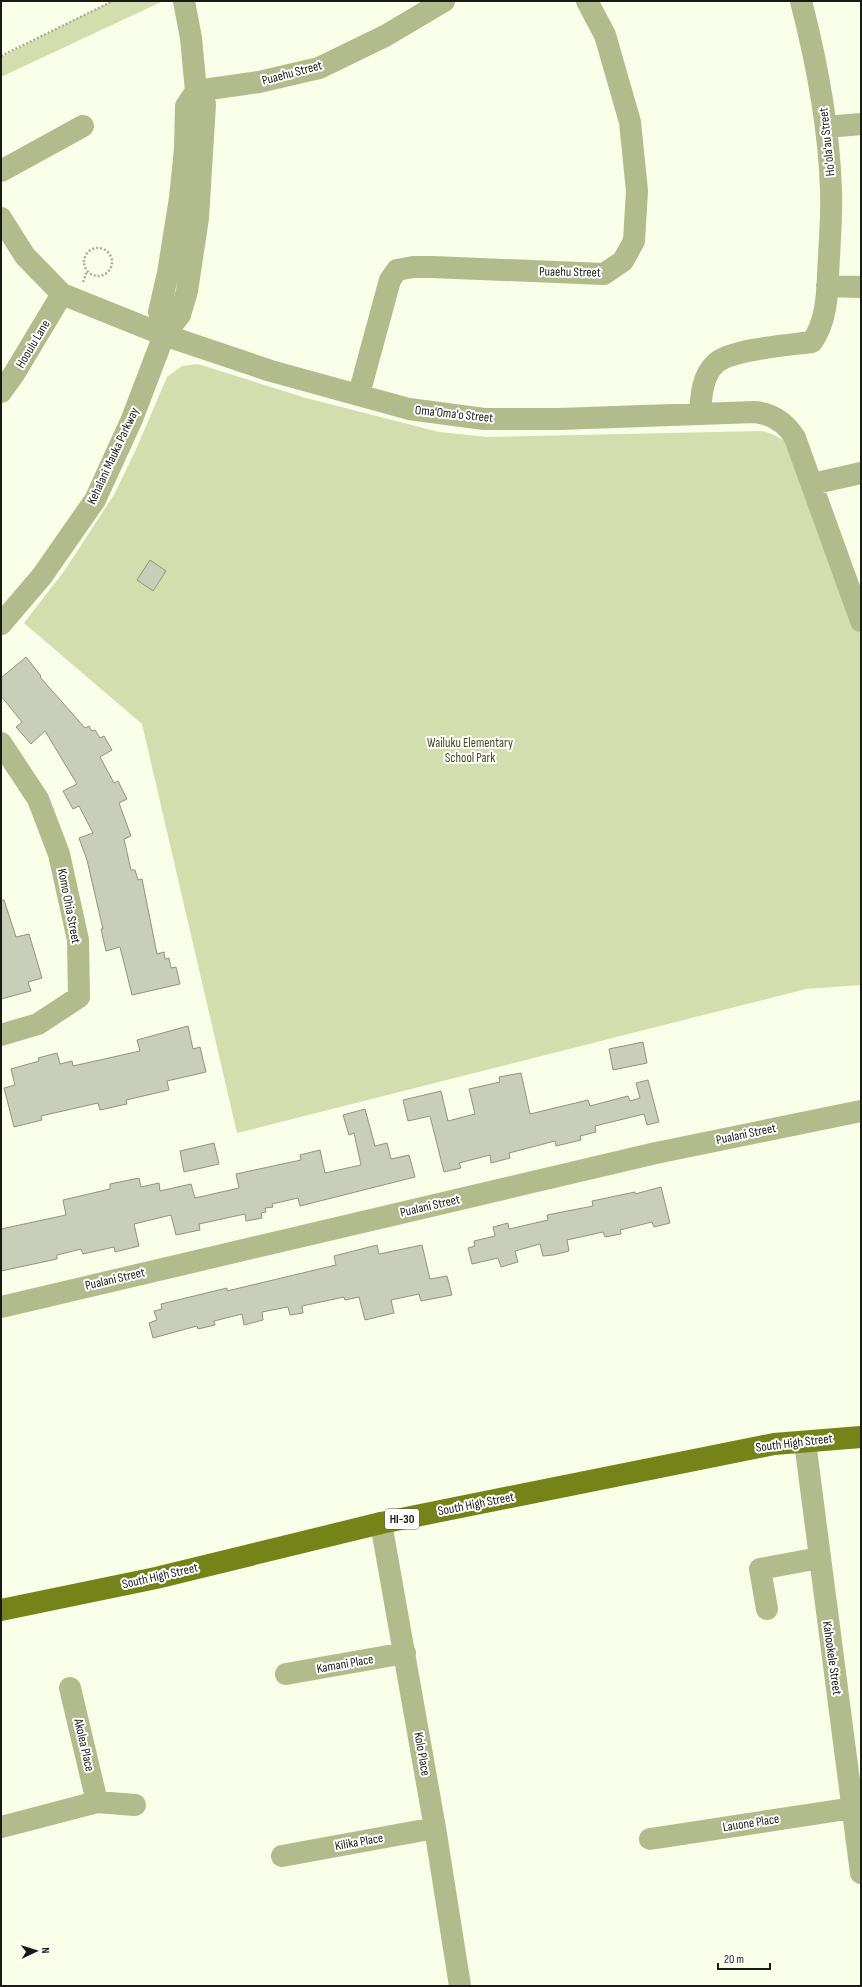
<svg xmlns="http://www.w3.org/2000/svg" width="862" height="1987" viewBox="0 0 862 1987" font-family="'Sofia Sans Condensed',sans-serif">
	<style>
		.green { fill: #d3deae }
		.building { fill: #c9ceb9; stroke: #909480 }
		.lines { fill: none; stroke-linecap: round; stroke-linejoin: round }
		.path { stroke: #aaae9d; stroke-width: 2.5; stroke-dasharray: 2 2; stroke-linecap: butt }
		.minor { stroke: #b1bb8b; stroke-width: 22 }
		.major { stroke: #748418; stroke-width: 22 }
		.labels { text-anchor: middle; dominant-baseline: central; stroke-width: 4; stroke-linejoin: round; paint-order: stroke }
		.shield { fill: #fff; stroke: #5e5f5a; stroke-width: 1 }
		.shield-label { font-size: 12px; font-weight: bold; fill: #191b13 }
		.street-label { font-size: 13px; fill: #191b13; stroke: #fff }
		.park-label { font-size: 13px; fill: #3f4817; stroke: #fff }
	</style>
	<rect width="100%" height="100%" fill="#f9fee8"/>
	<path class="green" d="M112,1l49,1 -160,75v-20z
		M198,364l108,34 133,34 48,5 275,-6c13,3 21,8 31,18l68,187v349l-55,4 -569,144 -95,-409 -118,-101 41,-53 50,-77 22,-46 30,-70 15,-11z"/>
	<path class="building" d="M150,560l16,11 -13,20 -16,-11z
		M26,657l15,19 -1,1 45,51 4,-2 3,5 3,-1 5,8 4,-2 8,14 -12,7 14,26 4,-2 9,18 -8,4 12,33 -7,3 7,31h4l3,10 4,-1 15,75 7,-2 1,7 4,-1 2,10 5,-1 4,17 -48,11 -12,-48 -14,4 -5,-22h2l-16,-69 -8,-22 14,-5 -14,-27 -6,3 -10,-18 14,-7 -32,-53 -14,13 -15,-17 6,-5 -21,-26v-18z
		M1,900h3l12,37 13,-3 13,44 -14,4 3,9 -30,8z
		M188,1026l5,23 7,-2 6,25 -39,9 2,9 -43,10 1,4 -27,6 -2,-7 -57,13 1,4 -28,7 -10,-39 11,-3 -4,-16 28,-8 -1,-3 19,-5 3,11 12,-3 1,5 67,-15 -3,-11z
		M643,1042l4,21 -34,7 -4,-21z
		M521,1073l9,41 58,-14 2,6 38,-10 2,5 10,-3 -4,-15 12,-3 11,42 -12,3 -3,-11 -49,12 1,6 -16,4 1,4 -25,6 -1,-5 -46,12 1,5 -19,5 -1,-8 -31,8 2,5 -17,4 -14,-56 -22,5 -5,-21 38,-9 7,30 27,-7 -6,-25 31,-7 -1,-5z
		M365,1109l10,37 12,-3 4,16 18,-4 6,22 -115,29 -2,-8 -26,6 1,3 -8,1 1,4 -5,1 1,5 -16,3 -1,-7 -46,10 1,6 -24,5 -5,-20 -37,9 5,22 -24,6 -1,-5 -31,7 -2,-5 -24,6v4l-56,12v-42l65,-14 -3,-15 47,-11v-5l29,-6 2,9 18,-4 1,8 31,-7 4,14 44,-10 -3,-14 65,-14 -1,-5 20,-5 5,23 36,-8 -7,-32 -5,2 -6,-20z
		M214,1143l5,21 -35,8 -4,-21z
		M661,1187l9,36 -16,4 -2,-5 -32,8 1,4 -16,3 -2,-5 -36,8 2,11 -16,4 -10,1 -3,-12 -25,7 3,11 -17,5 -3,-9 -26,6 -4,-16 7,-2 -1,-5 21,-5 -2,-9 15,-4 1,6 39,-9 -1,-5 46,-9 -1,-5 43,-9v2z
		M377,1245l2,9 43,-9 8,34 17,-3 5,19 -31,6 -2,-7 -28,6 3,13 -29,7 -6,-23 -14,3 -1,-3 -42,9 1,7 -13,2 -2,-8 -26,5 1,8 -19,5 -2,-11 -28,7 1,4 -17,4 -1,-3 -44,12 -4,-15 8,-3 -3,-9 8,-2 -1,-5 66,-16v3l109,-26 -2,-9z"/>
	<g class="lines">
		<path class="path" d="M1,56l112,-55
			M84 262a14 14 0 1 1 28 0a14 14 0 1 1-28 0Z
			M83,282l4,-11"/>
		<path class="minor" d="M196,91l63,-9 60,-14 66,-32 59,-35
			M827,127l34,-3
			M1,171l82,-45
			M1,218l24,38 37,38 102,41 107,36 138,38 75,10h75l196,-7c18,2 31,11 40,26l66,183
			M827,286l34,1
			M164,335l-5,-23 9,-39 12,-75 5,-49 1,-43 10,-15
			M1,392l13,-18 48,-80
			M359,394l31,-114 7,-10 16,-3h19l172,7 19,-13 11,-20 3,-50 -7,-69 -25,-87 -18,-34
			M700,414c1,-17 2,-39 16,-51 16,-14 74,-18 96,-21 17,-24 15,-56 17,-85 1,-22 3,-45 2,-67 -2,-64 -14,-127 -30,-189
			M812,484l49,-11
			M1,624l41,-48 53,-76 37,-81 32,-84 16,-20 7,-24 11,-73 7,-114 -9,-13 -5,-53 -7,-37
			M1,743l37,56 21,55 19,86 1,57 -41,27 -37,11
			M1,1307l655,-154 205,-42
			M805,1442l56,431
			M381,1523l54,305 25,158
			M767,1609l-7,-40 59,-11
			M286,1674l119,-21
			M70,1688l27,114
			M1,1827l96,-25 38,3
			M650,1839l203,-31
			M282,1856l153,-28"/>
		<path class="major" d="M1,1610l155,-32 225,-55 393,-79 87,-7"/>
	</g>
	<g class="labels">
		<rect class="shield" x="385" y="1509" width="34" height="20" rx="3"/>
		<g class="shield-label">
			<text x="402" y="1519">HI-30</text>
		</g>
		<g class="street-label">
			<text transform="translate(292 73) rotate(-15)">Puaehu Street</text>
			<text transform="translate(827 142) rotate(-96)">Ho'ola'au Street</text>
			<text transform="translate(570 272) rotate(1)">Puaehu Street</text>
			<text transform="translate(33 344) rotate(-59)">Hooulu Lane</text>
			<text transform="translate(454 414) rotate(6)">Oma'Oma'o Street</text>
			<text transform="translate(113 456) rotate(-65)">Kehalani Mauka Parkway</text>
			<text transform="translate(69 906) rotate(79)">Komo Ohia Street</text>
			<text transform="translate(746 1134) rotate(-12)">Pualani Street</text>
			<text transform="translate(430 1206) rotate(-13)">Pualani Street</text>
			<text transform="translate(115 1279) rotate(-13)">Pualani Street</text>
			<text transform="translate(794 1443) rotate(-7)">South High Street</text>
			<text transform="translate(476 1504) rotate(-11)">South High Street</text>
			<text transform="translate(160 1576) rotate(-13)">South High Street</text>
			<text transform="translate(832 1658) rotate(82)">Kahookele Street</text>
			<text transform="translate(345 1664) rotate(-10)">Kamani Place</text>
			<text transform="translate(84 1745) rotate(77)">Akolea Place</text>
			<text transform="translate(422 1754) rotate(80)">Kolo Place</text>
			<text transform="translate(751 1823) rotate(-9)">Lauone Place</text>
			<text transform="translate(359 1842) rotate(-10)">Kilika Place</text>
		</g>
		<g class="park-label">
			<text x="470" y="743">Wailuku Elementary<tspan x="470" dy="15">School Park</tspan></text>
		</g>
	</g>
	<rect width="862" height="1987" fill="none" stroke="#191b13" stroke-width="4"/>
	<g transform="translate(36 1951) rotate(86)" stroke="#ffffff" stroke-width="3" paint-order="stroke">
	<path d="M0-3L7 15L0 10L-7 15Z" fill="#191b13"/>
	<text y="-6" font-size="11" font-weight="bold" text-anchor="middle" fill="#191b13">N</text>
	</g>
	<path d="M718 1963v6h52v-6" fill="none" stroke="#191b13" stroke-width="2"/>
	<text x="724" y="1963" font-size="12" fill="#191b13" stroke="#ffffff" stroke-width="3" paint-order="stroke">20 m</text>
</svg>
